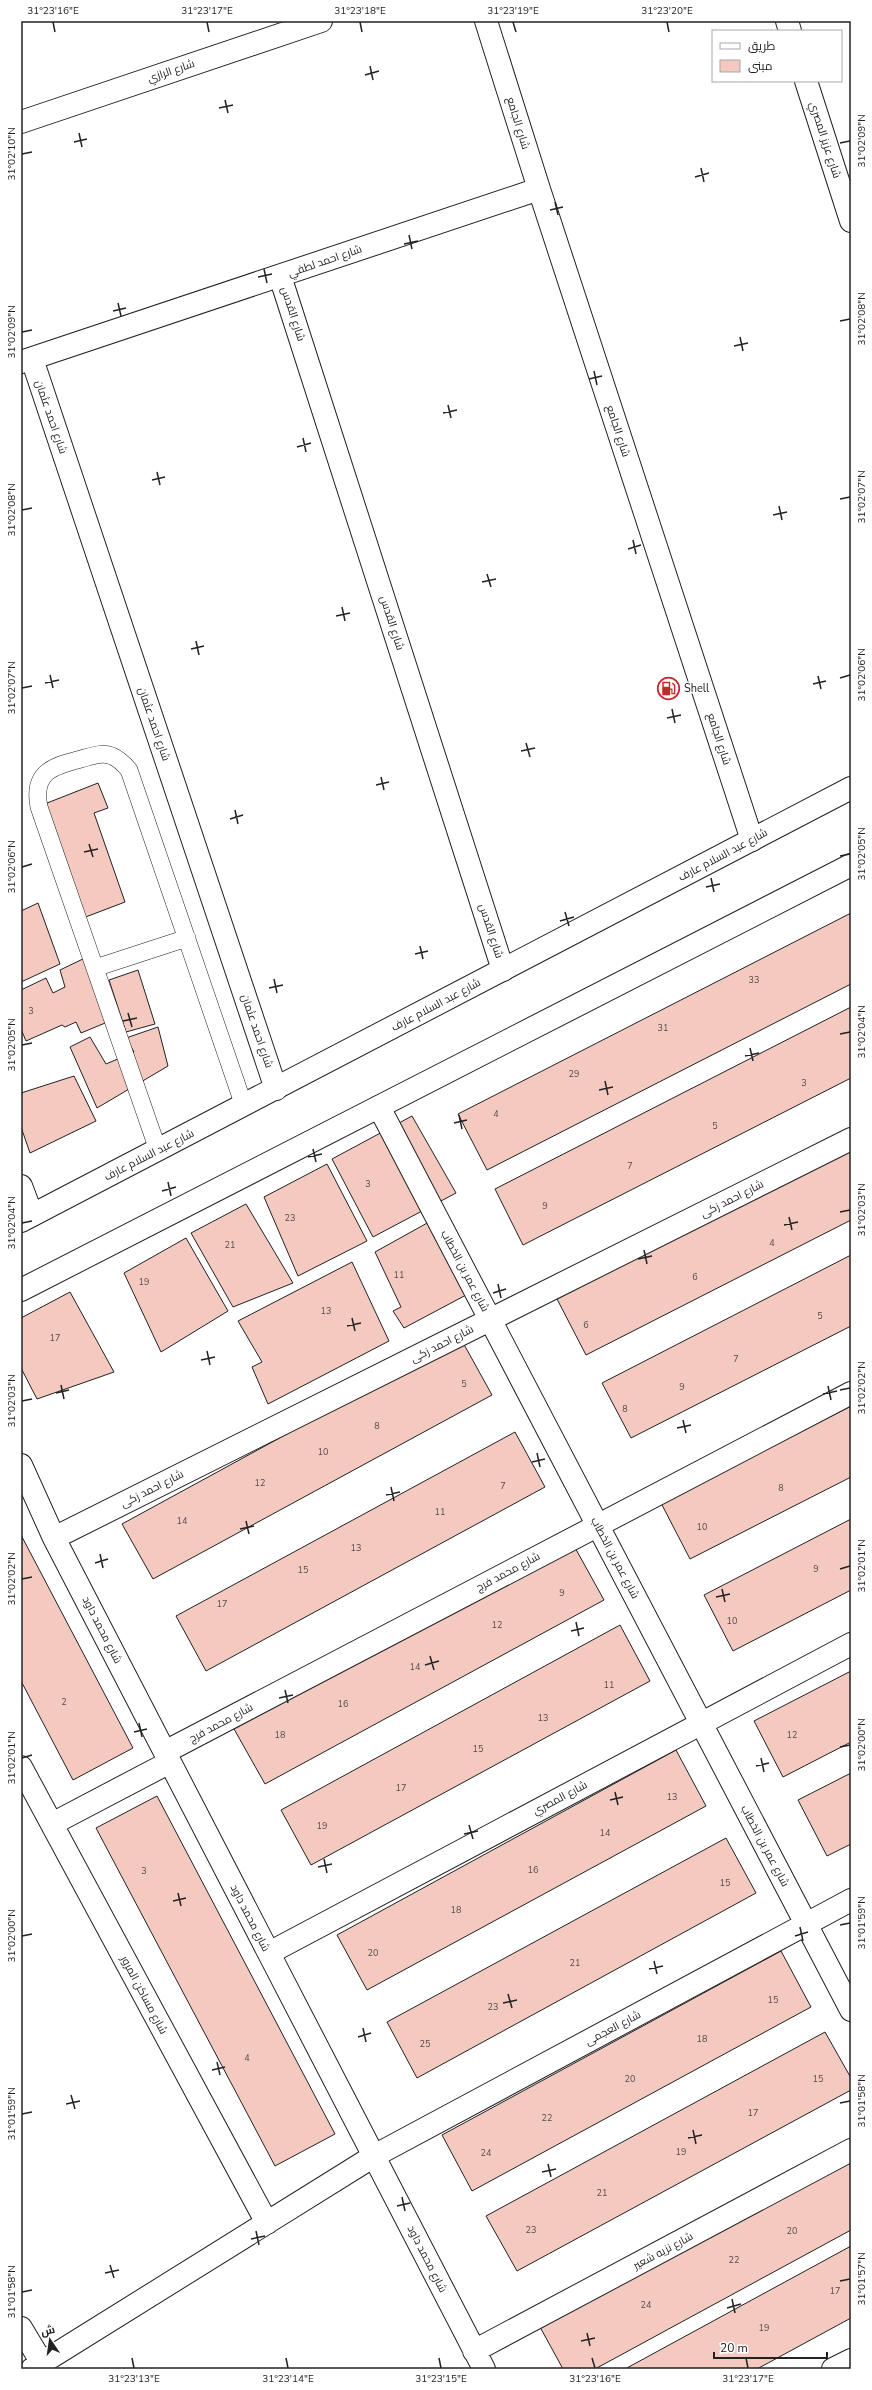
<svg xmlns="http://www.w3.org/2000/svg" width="872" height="2390" viewBox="0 0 872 2390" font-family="'Nunito Sans',Cairo,sans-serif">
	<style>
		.building { fill: #f3c9c0; stroke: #222 }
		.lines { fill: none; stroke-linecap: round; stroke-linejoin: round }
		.lane-casing { stroke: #222; stroke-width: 18 }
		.street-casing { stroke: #222; stroke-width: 24 }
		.primary-casing { stroke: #222; stroke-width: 24 }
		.lane { stroke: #fff; stroke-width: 17 }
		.street { stroke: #fff; stroke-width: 22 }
		.primary { stroke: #fff; stroke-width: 22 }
		.ticks { fill: none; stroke: #222; stroke-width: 1.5 }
		.labels { text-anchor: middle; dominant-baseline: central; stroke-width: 3; stroke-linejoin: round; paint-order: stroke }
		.number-label { font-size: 9px; fill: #564c4a }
		.street-label { font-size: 11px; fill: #222; stroke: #fff }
		.poi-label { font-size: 11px; fill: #222; stroke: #fff; text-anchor: start }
		.neatline { fill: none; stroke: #222; stroke-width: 1.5 }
		.ticks-label { font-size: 10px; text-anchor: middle; fill: #222 }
	</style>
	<rect width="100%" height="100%" fill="#fff"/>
	<path class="building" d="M98,783l10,25 -14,5 31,89 -42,16 -41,-113z
		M38,903l22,61 -39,18v-71z
		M851,913v71l-364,186 -29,-56z
		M87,957l23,64 -29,12 -5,-11 -11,5 -3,-2 -36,16 -5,-12v-39l25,-12 7,15 12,-6 -5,-17z
		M138,970l17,54 -29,8 -17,-52z
		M851,1007v71l-328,167 -28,-56z
		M158,1027l10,39 -71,42 -27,-61 20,-10 16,27 28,-12 -8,-14z
		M74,1076l22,45 -66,32 -9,-26v-34z
		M412,1116l44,77 -83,44 -41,-78z
		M851,1149v71l-265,135 -29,-56z
		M327,1164l40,77 -69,35 -34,-79z
		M246,1204l47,79 -60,24 -42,-74z
		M429,1222l39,72 -64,34 -11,-17 8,-4 -26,-55z
		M186,1238l42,73 -67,41 -37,-79z
		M851,1255v71l-220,112 -29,-55z
		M352,1262l37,79 -121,63 -16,-37 10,-5 -24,-41z
		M70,1292l44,80 -77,27 -16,-31v-50z
		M461,1339l31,56 -339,184 -31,-55z
		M851,1406v71l-161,82 -29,-56z
		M515,1432l30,55 -339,184 -30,-55z
		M851,1519v71l-118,61 -29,-56z
		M21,1535l112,213 -60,32 -52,-99z
		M573,1544l31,56 -339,184 -31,-55z
		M620,1625l30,56 -339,184 -30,-55z
		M851,1671v71l-68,35 -29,-56z
		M676,1750l30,56 -339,184 -30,-55z
		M851,1773v71l-24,12 -29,-56z
		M157,1796l178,338 -60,32 -179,-338z
		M726,1838l30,55 -339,185 -30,-56z
		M781,1951l30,56 -339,184 -30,-56z
		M825,2032l26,46v12l-334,181 -31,-55z
		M851,2158v72l-256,139h-32l-23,-42z
		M851,2246v72l-94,51h-132z"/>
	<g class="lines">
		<defs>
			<path id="lane" d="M95,968l92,-30
				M158,1150l-119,-343c-7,-35 14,-41 42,-48 11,-3 21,-7 31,-3 7,3 12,8 17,14l115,336"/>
			<path id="street" d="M486,21l53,168 213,651
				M787,21l3,10
				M806,81l45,140
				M21,122l300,-101
				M280,276l223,694
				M32,359l244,730
				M21,362l518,-173
				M379,1107l472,903
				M21,1186l11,29
				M21,1465l33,73 430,831
				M54,1538l797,-399
				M165,1752l686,-359
				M21,1767l246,456
				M52,1824l118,-62
				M269,1953l582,-309
				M21,2328l21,35
				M474,2351l377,-201
				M32,2369l342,-213 477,-256
				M833,2369l18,-9"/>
			<path id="primary" d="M21,1221l830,-433
				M21,1290l830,-425"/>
		</defs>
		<use href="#lane" class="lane-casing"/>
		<use href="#street" class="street-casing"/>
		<use href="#primary" class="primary-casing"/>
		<use href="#lane" class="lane"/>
		<use href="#street" class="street"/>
		<use href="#primary" class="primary"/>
	</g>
	<path class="ticks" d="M53,22l2,10M207,22l2,10M360,22l2,10M513,22l3,10M667,22l2,10M370,66l3,14M365,75l14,-4M225,100l3,13M219,108l14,-3M79,133l3,14M74,142l13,-3M840,143l10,-2M22,154l10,-2M701,168l3,14M695,177l14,-4M555,202l3,13M550,210l13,-3M409,235l3,14M404,244l14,-3M264,269l3,14M258,277l14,-3M118,303l3,13M113,311l13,-3M840,321l10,-2M22,332l10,-2M740,337l3,14M734,346l14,-3M594,371l3,14M589,379l13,-3M448,405l3,13M443,413l14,-3M303,438l3,14M297,447l14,-4M157,472l3,13M152,480l13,-3M840,499l10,-2M779,506l3,14M22,510l10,-2M773,515l14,-3M633,540l3,14M628,549l13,-4M487,574l4,13M482,582l14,-3M342,607l3,14M336,616l14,-3M196,641l3,14M191,649l13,-3M50,675l3,13M818,676l3,13M840,678l10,-3M45,683l14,-3M813,684l13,-3M22,688l10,-2M672,709l3,14M667,718l14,-3M526,743l4,14M521,751l14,-3M381,777l3,13M376,785l13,-3M235,810l3,14M230,819l13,-4M89,844l4,13M84,852l14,-3M840,856l10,-2M22,867l10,-3M711,878l3,14M706,887l14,-3M565,912l4,14M560,921l14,-4M420,946l3,13M415,954l13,-3M274,979l3,14M269,988l14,-3M128,1013l4,14M123,1021l14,-3M840,1034l10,-2M22,1045l10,-2M750,1048l3,13M745,1056l14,-3M605,1081l3,14M599,1090l14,-3M459,1115l3,14M454,1123l13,-3M313,1149l3,13M308,1157l14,-3M168,1182l3,14M162,1191l14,-4M840,1212l10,-2M789,1217l3,13M22,1223l10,-2M784,1225l14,-3M644,1250l3,14M638,1259l14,-3M498,1284l3,14M493,1293l13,-4M352,1318l3,13M347,1326l14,-3M207,1351l3,14M201,1360l14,-3M61,1385l3,14M828,1386l3,14M840,1390l10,-2M56,1393l13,-3M823,1394l14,-3M22,1401l10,-2M683,1420l3,13M677,1428l14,-3M537,1453l3,14M532,1462l13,-3M391,1487l3,14M386,1495l14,-3M246,1521l3,13M240,1529l14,-3M100,1554l3,14M95,1563l13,-4M840,1569l10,-3M22,1579l10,-2M722,1589l3,13M716,1597l14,-3M576,1622l3,14M571,1631l13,-3M430,1656l4,14M425,1665l14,-4M285,1690l3,13M279,1698l14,-3M139,1723l3,14M134,1732l13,-3M840,1747l10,-2M22,1758l10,-3M761,1758l3,14M756,1766l13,-3M615,1792l3,13M610,1800l13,-3M469,1825l4,14M464,1834l14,-3M324,1859l3,14M318,1867l14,-3M178,1893l3,13M173,1901l13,-3M840,1925l10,-2M800,1927l3,14M22,1936l10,-2M795,1936l13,-4M654,1961l3,13M649,1969l14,-3M508,1994l4,14M503,2003l14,-3M363,2028l3,14M358,2037l13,-4M217,2062l3,13M212,2070l13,-3M71,2095l4,14M840,2103l10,-2M66,2104l14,-3M22,2114l10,-2M693,2130l3,14M688,2138l14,-3M548,2164l3,13M542,2172l14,-3M402,2197l3,14M397,2206l13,-3M256,2231l3,14M251,2239l14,-3M110,2265l4,13M105,2273l14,-3M840,2281l10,-2M22,2292l10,-2M732,2299l3,14M727,2308l14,-4M587,2333l3,13M581,2341l14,-3M132,2358l2,10M286,2358l2,10M439,2358l2,10M592,2358l3,10M746,2358l2,10"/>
	<defs>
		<symbol id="fuel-ring" viewBox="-11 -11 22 22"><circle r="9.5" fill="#fff" stroke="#c62828" stroke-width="1.5"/><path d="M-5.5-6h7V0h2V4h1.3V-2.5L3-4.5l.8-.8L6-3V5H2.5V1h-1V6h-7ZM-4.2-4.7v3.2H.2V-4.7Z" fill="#c62828"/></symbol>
	</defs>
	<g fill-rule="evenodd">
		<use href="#fuel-ring" x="656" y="676" width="25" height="25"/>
	</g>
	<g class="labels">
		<g class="number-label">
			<text x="754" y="980">33</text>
			<text x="31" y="1011">3</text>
			<text x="663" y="1028">31</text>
			<text x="574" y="1074">29</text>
			<text x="804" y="1083">3</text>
			<text x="496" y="1114">4</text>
			<text x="715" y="1126">5</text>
			<text x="630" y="1166">7</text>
			<text x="368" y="1184">3</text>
			<text x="545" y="1206">9</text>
			<text x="290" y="1218">23</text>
			<text x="772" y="1243">4</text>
			<text x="230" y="1245">21</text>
			<text x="399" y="1275">11</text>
			<text x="695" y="1277">6</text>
			<text x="144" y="1282">19</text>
			<text x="326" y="1311">13</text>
			<text x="820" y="1316">5</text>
			<text x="586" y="1325">6</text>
			<text x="55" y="1338">17</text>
			<text x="736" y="1359">7</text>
			<text x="464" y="1384">5</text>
			<text x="682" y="1387">9</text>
			<text x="625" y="1409">8</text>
			<text x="377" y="1426">8</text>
			<text x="323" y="1452">10</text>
			<text x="260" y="1483">12</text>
			<text x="503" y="1486">7</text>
			<text x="781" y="1488">8</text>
			<text x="440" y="1512">11</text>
			<text x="182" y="1521">14</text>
			<text x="702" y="1527">10</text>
			<text x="356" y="1548">13</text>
			<text x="816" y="1569">9</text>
			<text x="303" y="1570">15</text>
			<text x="562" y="1593">9</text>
			<text x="222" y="1604">17</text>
			<text x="732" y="1621">10</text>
			<text x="497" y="1625">12</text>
			<text x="415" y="1667">14</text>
			<text x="609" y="1685">11</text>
			<text x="64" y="1702">2</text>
			<text x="343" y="1704">16</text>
			<text x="543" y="1718">13</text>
			<text x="280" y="1735">18</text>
			<text x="792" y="1735">12</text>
			<text x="478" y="1749">15</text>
			<text x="401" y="1788">17</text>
			<text x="672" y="1797">13</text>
			<text x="322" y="1826">19</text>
			<text x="605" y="1833">14</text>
			<text x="533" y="1870">16</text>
			<text x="144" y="1871">3</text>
			<text x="725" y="1883">15</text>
			<text x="456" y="1910">18</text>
			<text x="373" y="1953">20</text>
			<text x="575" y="1963">21</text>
			<text x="773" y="2000">15</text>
			<text x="493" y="2007">23</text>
			<text x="702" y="2039">18</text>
			<text x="425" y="2044">25</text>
			<text x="247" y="2058">4</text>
			<text x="630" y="2079">20</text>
			<text x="818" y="2079">15</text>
			<text x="753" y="2113">17</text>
			<text x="547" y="2118">22</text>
			<text x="681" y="2152">19</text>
			<text x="486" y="2153">24</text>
			<text x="602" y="2193">21</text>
			<text x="531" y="2230">23</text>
			<text x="792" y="2231">20</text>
			<text x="734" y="2260">22</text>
			<text x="835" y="2291">17</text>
			<text x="646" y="2305">24</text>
			<text x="764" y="2328">19</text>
		</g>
		<g class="street-label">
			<text transform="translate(171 71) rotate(-19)">شارع الرازي</text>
			<text transform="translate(518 123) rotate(73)">شارع الجامع</text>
			<text transform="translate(825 140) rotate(72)">شارع عزيز المصري</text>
			<text transform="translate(325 261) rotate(-19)">شارع احمد لطفي</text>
			<text transform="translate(293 314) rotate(72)">شارع القدس</text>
			<text transform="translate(51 417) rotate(71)">شارع احمد عثمان</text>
			<text transform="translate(618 431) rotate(72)">شارع الجامع</text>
			<text transform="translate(392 623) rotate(72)">شارع القدس</text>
			<text transform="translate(154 724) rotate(71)">شارع احمد عثمان</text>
			<text transform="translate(719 739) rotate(72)">شارع الجامع</text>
			<text transform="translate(723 855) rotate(-28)">شارع عبد السلام عارف</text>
			<text transform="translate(491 931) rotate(72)">شارع القدس</text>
			<text transform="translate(436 1005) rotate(-28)">شارع عبد السلام عارف</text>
			<text transform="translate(257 1031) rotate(71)">شارع احمد عثمان</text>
			<text transform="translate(149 1155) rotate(-27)">شارع عبد السلام عارف</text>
			<text transform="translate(732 1199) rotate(-27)">شارع احمد زكى</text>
			<text transform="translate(465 1271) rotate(62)">شارع عمر بن الخطاب</text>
			<text transform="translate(442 1344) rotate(-27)">شارع احمد زكى</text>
			<text transform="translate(152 1489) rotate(-27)">شارع احمد زكى</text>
			<text transform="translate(615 1558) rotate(62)">شارع عمر بن الخطاب</text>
			<text transform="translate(508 1572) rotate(-28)">شارع محمد فرج</text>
			<text transform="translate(102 1630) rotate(63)">شارع محمد داود</text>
			<text transform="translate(221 1723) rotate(-28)">شارع محمد فرج</text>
			<text transform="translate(560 1798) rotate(-28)">شارع المصري</text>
			<text transform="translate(765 1846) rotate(62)">شارع عمر بن الخطاب</text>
			<text transform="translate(250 1918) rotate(63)">شارع محمد داود</text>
			<text transform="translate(144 1995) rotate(62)">شارع مساكن المرور</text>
			<text transform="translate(613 2028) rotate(-28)">شارع العجمى</text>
			<text transform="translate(663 2251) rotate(-28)">شارع نزيه شعير</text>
			<text transform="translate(427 2259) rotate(63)">شارع محمد داود</text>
		</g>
		<g class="poi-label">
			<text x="684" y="688">Shell</text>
		</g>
	</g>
	<rect width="872" height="2390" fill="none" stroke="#ffffff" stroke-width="44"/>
	<rect x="712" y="30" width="130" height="52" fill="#ffffff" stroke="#a7a7a7"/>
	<rect x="720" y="43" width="20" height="6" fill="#ffffff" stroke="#a7a7a7"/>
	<text x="748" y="50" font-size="12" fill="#222222">طريق</text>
	<rect x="720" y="60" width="20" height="12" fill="#f3c9c0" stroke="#a7a7a7"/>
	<text x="748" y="70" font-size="12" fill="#222222">مبنى</text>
	<g transform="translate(50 2340) rotate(347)" stroke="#ffffff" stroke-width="3" paint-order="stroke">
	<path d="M0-3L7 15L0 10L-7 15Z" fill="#222222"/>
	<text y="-6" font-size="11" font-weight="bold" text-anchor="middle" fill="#222222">ش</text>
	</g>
	<path d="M714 2352v6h113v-6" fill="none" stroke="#222222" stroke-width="2"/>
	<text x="720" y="2352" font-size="12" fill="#222222" stroke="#ffffff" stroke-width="3" paint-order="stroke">20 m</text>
	<rect x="22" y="22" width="828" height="2346" class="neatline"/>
	<g class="ticks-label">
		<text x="53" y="14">31°23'16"E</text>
		<text x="207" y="14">31°23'17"E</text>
		<text x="360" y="14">31°23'18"E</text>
		<text x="513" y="14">31°23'19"E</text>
		<text x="667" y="14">31°23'20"E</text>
		<text transform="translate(861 141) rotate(-90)" y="4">31°02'09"N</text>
		<text transform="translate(11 154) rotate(-90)" y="4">31°02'10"N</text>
		<text transform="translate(861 319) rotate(-90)" y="4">31°02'08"N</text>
		<text transform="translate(11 332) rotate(-90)" y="4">31°02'09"N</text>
		<text transform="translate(861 497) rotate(-90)" y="4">31°02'07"N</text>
		<text transform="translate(11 510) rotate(-90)" y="4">31°02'08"N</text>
		<text transform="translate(861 675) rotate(-90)" y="4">31°02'06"N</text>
		<text transform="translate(11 688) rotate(-90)" y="4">31°02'07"N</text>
		<text transform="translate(861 854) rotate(-90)" y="4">31°02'05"N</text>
		<text transform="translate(11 867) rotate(-90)" y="4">31°02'06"N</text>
		<text transform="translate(861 1032) rotate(-90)" y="4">31°02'04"N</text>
		<text transform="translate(11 1045) rotate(-90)" y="4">31°02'05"N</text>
		<text transform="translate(861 1210) rotate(-90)" y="4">31°02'03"N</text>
		<text transform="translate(11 1223) rotate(-90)" y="4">31°02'04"N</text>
		<text transform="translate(861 1388) rotate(-90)" y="4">31°02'02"N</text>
		<text transform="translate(11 1401) rotate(-90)" y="4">31°02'03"N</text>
		<text transform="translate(861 1566) rotate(-90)" y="4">31°02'01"N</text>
		<text transform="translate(11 1579) rotate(-90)" y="4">31°02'02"N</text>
		<text transform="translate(861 1745) rotate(-90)" y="4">31°02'00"N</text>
		<text transform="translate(11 1758) rotate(-90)" y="4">31°02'01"N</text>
		<text transform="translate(861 1923) rotate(-90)" y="4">31°01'59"N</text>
		<text transform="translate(11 1936) rotate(-90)" y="4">31°02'00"N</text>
		<text transform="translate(861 2101) rotate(-90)" y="4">31°01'58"N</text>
		<text transform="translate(11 2114) rotate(-90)" y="4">31°01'59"N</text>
		<text transform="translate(861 2279) rotate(-90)" y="4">31°01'57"N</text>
		<text transform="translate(11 2292) rotate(-90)" y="4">31°01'58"N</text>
		<text x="134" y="2382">31°23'13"E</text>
		<text x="288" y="2382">31°23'14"E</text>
		<text x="441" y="2382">31°23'15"E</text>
		<text x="595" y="2382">31°23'16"E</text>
		<text x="748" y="2382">31°23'17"E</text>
	</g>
</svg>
